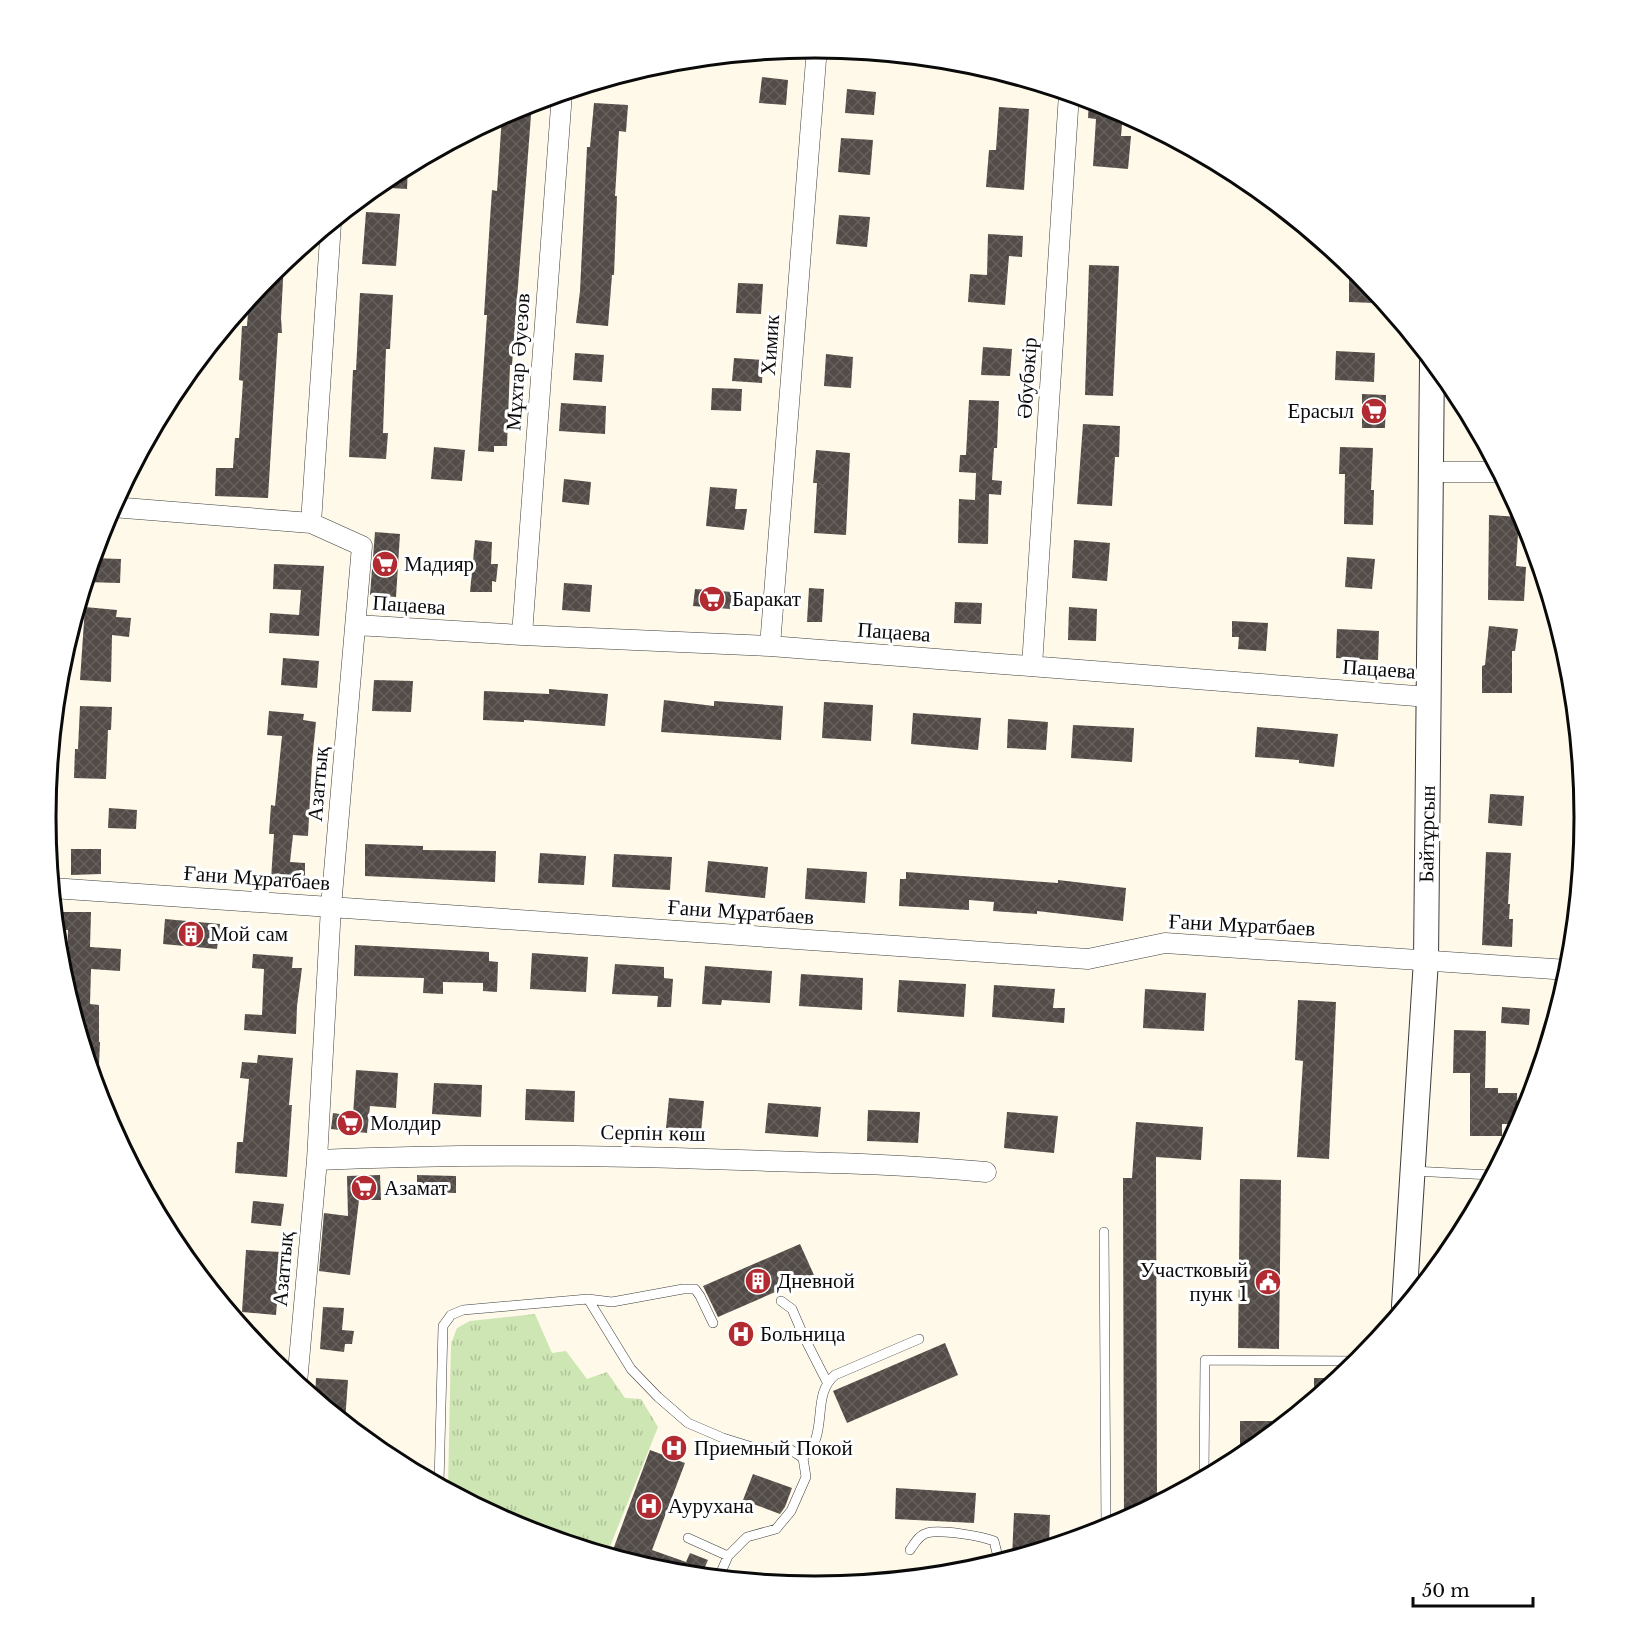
<svg xmlns="http://www.w3.org/2000/svg" width="1629" height="1633" viewBox="0 0 1629 1633" font-family="'Libre Baskerville',serif">
	<style>
		.grass { fill: url(#grass-tufts) }
		.building { fill: url(#building-cross-hatch) }
		.lines { fill: none; stroke-linecap: round; stroke-linejoin: round }
		.service-casing { stroke: #3d3d3d; stroke-width: 10 }
		.minor-casing { stroke: #3d3d3d; stroke-width: 21 }
		.tertiary-casing { stroke: #3d3d3d; stroke-width: 26 }
		.service { stroke: #fff; stroke-width: 9 }
		.minor { stroke: #fff; stroke-width: 20 }
		.tertiary { stroke: #fff; stroke-width: 24 }
		.labels { text-anchor: middle; dominant-baseline: central; stroke-width: 6; stroke-linejoin: round; paint-order: stroke }
		.street-label { font-size: 21px; fill: #0a0a0a; stroke: #fff }
		.poi-label { font-size: 21px; fill: #0a0a0a; stroke: #fff; text-anchor: start }
		.rim { fill: none; stroke: #0a0a0a; stroke-width: 3 }
	</style>
	<defs>
		<pattern id="grass-tufts" width="24" height="20" patternUnits="userSpaceOnUse" patternTransform="scale(1.5)"><rect width="24" height="20" fill="#cee5b4"/><path d="M3 7l-1-3M5 7V3M7 7l1-3M15 17l-1-3M17 17v-4M19 17l1-3" fill="none" stroke="#b0c399"/></pattern>
		<pattern id="building-cross-hatch" width="8" height="8" patternUnits="userSpaceOnUse" patternTransform="scale(1.5)"><rect width="8" height="8" fill="#524b47"/><path d="M0 0l8 8M0 8l8-8" fill="none" stroke="#66605d"/></pattern>
	</defs>
	<rect width="100%" height="100%" fill="#fef9e8"/>
	<path class="grass" d="M535,1314l17,39 14,-2 21,28 20,-7 18,26 16,1 17,28 -51,127 -87,-27 -72,-38 3,-145 6,-16 13,-7z"/>
	<path class="building" d="M762,77l26,3 -2,25 -27,-2z
		M847,89l29,3 -2,23 -29,-2z
		M1089,100l20,6 14,7 -2,23h10l-3,33 -35,-3 3,-47 -8,-1z
		M532,102l-20,263h-2l-3,81h-13v6l-16,-1 9,-136h-3l6,-96 2,-29 5,1 5,-76 18,-10z
		M594,103l34,2 -2,27 -7,-1 -4,65h2l-3,79h-2l-4,51 -32,-3 4,-32 7,-144h3z
		M999,107l30,2 -5,81 -38,-3 3,-37h7z
		M841,138l32,2 -3,35 -32,-3z
		M408,166l-1,23 -33,-2 13,-10z
		M366,212l34,2 -4,52 -34,-2z
		M839,215l31,2 -3,30 -31,-3z
		M988,234l35,2 -1,21 -13,-1 -4,49 -37,-3 2,-28 17,1z
		M284,261l-3,57 1,15h-4l-10,165 -53,-2 1,-28h17l2,-30h4l4,-57 -4,-1 3,-54h5l2,-27 22,-27z
		M1089,265l30,1 -6,130 -28,-1z
		M1349,265l10,8 15,19v11l-25,-1z
		M738,283l25,1 -2,30 -25,-1z
		M360,293l33,2 -3,54h-4l-3,84h5l-2,26 -37,-2 4,-87h3z
		M983,347l29,2 -2,27 -29,-1z
		M1336,351l39,2 -1,29 -39,-2z
		M575,353l29,2 -2,27 -29,-2z
		M826,354l27,3 -2,31 -27,-2z
		M734,358l29,2 -1,23 -30,-2z
		M712,388l30,1 -1,22 -30,-1z
		M1362,394l24,1 -1,33h-23z
		M969,400l30,1 -2,47h-3l-2,32 10,1 -1,14 -12,-1 -1,50 -30,-1 1,-44 16,1 1,-27 -17,-1 1,-17h6z
		M561,403l45,3 -1,28 -46,-3z
		M1083,424l37,2 -1,31h-4l-3,49 -35,-2z
		M434,447l31,3 -3,31 -31,-2z
		M1340,447l33,1 -2,42h3l-1,35 -29,-1 1,-50h-6z
		M816,450l34,3 -4,82 -32,-2 3,-50h-4z
		M564,479l27,3 -2,23 -27,-3z
		M710,487l27,2 -2,20h12l-3,21 -38,-4z
		M1489,515l30,2 -3,49 10,1 -2,34 -36,-1z
		M375,532l25,2 -4,63 -26,-2z
		M475,540l17,2 -1,22h7l-2,18 -4,-1v11h-22z
		M1074,540l36,3 -3,38 -35,-3z
		M1347,557l28,2 -3,30 -27,-2z
		M93,558l28,1 -1,24 -35,-1z
		M274,564l50,2 -5,70 -50,-3 1,-20 29,2 2,-25 -28,-1z
		M564,583l28,2 -2,27 -28,-2z
		M809,588l15,1 -2,33h-15z
		M695,589l37,3 -2,17 -37,-3z
		M955,602l27,1 -1,21 -27,-1z
		M85,607l32,3 -1,7 15,1 -2,19 -17,-2 -1,47 -31,-2z
		M1069,607l28,2 -1,32 -28,-1z
		M1232,621l36,2 -2,28 -28,-2 1,-12h-7z
		M1489,626l29,3 -3,22h-3v42h-30v-27l3,-1z
		M1337,629l42,2 -1,29 -42,-2z
		M283,658l36,3 -2,27 -36,-3z
		M374,680l39,1 -2,31 -39,-1z
		M549,689l59,5 -3,32 -81,-6v2l-41,-2 1,-29 65,3z
		M664,700l50,6v-5l69,5 -2,34 -120,-8z
		M824,702l49,3 -2,36 -49,-3z
		M80,706l32,1 -1,23h-3l-2,49 -32,-1 1,-29h3z
		M269,711l35,3 -1,6 13,2 -4,39 -4,75 -15,-1 -3,27 15,1v18l-34,-2 3,-45h-5l2,-29 4,1 7,-70 -15,-1z
		M913,713l68,5 -3,32 -67,-6z
		M1008,719l40,3 -2,28 -39,-2z
		M1073,725l61,3 -2,34 -61,-4z
		M1257,727l81,7 -4,33 -35,-4v-3l-44,-3z
		M1490,794l34,2 -2,30 -34,-3z
		M109,808l28,2 -1,19 -28,-1z
		M365,844l58,2v4l73,1 -1,31 -130,-6z
		M71,849h30v25l-30,1z
		M1486,852l25,1 -3,51h2l-1,15h4l-1,28 -30,-2z
		M540,853l46,3 -2,29 -46,-2z
		M614,854l58,3 -2,33 -58,-3z
		M708,861l60,6 -3,31 -60,-6z
		M807,868l60,4 -2,31 -60,-4z
		M906,872l152,11v-3l68,8 -3,33 -86,-10v3l-44,-3 1,-9 -25,-2v10l-70,-4 1,-27h6z
		M62,912h29l-1,35 31,2 -1,22 -29,-2 -1,35 9,1v37h1l-2,45h-2l-30,-100 2,-57h-7z
		M165,919l55,5 -3,25 -54,-5z
		M355,945l134,7v9l9,1 -1,30 -14,-1v-8l-40,-1v12l-20,-1 1,-15 -70,-2z
		M532,953l56,4 -2,35 -56,-3z
		M253,954l40,3 -1,11h10l-5,38 -1,28 -52,-4 1,-16 17,1 2,-46 -12,-1z
		M615,964l49,3v11l9,1 -2,28h-14l1,-11 -46,-2z
		M705,966l67,5 -2,32 -48,-3 -1,5 -19,-1z
		M801,974l62,4 -1,32 -63,-4z
		M899,980l67,4 -2,33 -67,-5z
		M994,985l61,4 -2,19h12l-1,15 -72,-6z
		M1145,989l61,4 -2,38 -61,-3z
		M1298,1000l38,2 -7,157 -32,-2 6,-96 -8,-1z
		M1502,1007l28,2 -1,16 -28,-2z
		M1454,1030l32,1 -1,57h13v5h19l1,31h-16v12h-32v-63h-17z
		M258,1055l35,3 -4,47h3l-5,72 -52,-4 2,-31h6l6,-63 -9,-1 2,-16 15,1z
		M356,1070l42,3 -2,35 -26,-2 -3,27 -36,-4 2,-16 20,3z
		M434,1083l48,2 -1,32 -49,-3z
		M526,1089l49,2 -1,31 -49,-2z
		M669,1098l35,3 -3,31 -35,-4z
		M768,1103l53,4 -3,30 -53,-4z
		M868,1110l52,2 -2,31 -51,-2z
		M1007,1112l51,4 -4,37 -50,-5z
		M1136,1122l67,5 -2,33 -45,-3 1,345 -33,17 -1,-341h9z
		M380,1175l1,25h-22l-9,75 -31,-4 5,-58 24,3 -1,-40z
		M417,1175l39,1v17l-39,-1z
		M1240,1179l41,1 -2,169 -41,-1z
		M253,1201l31,3 -3,22 -30,-3z
		M800,1244l14,31 -96,42 -15,-31z
		M246,1250l35,2 -5,63 -34,-3z
		M323,1307l21,1 -2,22 12,1 -2,13h-7l-1,8 -24,-3z
		M945,1343l13,32 -111,48 -14,-32z
		M316,1378l32,2 -3,42 -30,-25z
		M1314,1378h24l-24,19z
		M1240,1421h45l-45,36z
		M650,1450l35,13 -33,87 34,12 4,-9 18,7 -4,9 8,2 -1,5 -47,-5 -53,-16z
		M753,1474l39,14 -7,19 -5,7 -37,-14z
		M896,1488l80,5 -2,30 -79,-4z
		M1014,1513l36,2 -1,31 -37,11z"/>
	<g class="lines">
		<defs>
			<path id="service" d="M1413,1171l78,4
				M1104,1232l2,296
				M588,1299l24,3 71,-13h12l5,7 13,27
				M781,1301l11,8 12,28 23,45
				M803,1458c4,-6 11,-13 13,-20 7,-22 0,-47 19,-63l84,-36
				M1204,1476l1,-116 154,1
				M439,1484l4,-158 8,-11 12,-5 125,-11 43,70 27,28 30,26 35,15 29,9 36,1 15,10 3,19 -15,34 -15,18 -29,8 -19,19 -9,21
				M688,1538l40,18
				M910,1550c5,-7 9,-15 17,-17 13,-4 54,3 67,8l5,20"/>
			<path id="minor" d="M1431,472h68
				M112,507l199,16
				M356,625l166,10 248,11 659,51
				M522,635l40,-542
				M770,646l47,-599
				M1032,666l37,-572
				M52,888l1036,71 77,-16 403,27
				M317,1160c151,-7 301,-5 451,1 73,2 145,4 218,11
				M297,1383l20,-223 14,-253 31,-361 -51,-23 20,-300"/>
			<path id="tertiary" d="M1404,1306l22,-346 6,-598"/>
		</defs>
		<use href="#service" class="service-casing"/>
		<use href="#minor" class="minor-casing"/>
		<use href="#tertiary" class="tertiary-casing"/>
		<use href="#service" class="service"/>
		<use href="#minor" class="minor"/>
		<use href="#tertiary" class="tertiary"/>
	</g>
	<defs>
		<symbol id="supermarket-disc" viewBox="-11 -11 22 22"><circle r="9.5" fill="#b22a32" stroke="#fff"/><path d="M-6-5.5h2.5l.6 2H6L4.5 2H-2.5L-4.4-4H-6ZM-1.5 3.2a1.3 1.3 0 1 0 .1 0ZM3 3.2a1.3 1.3 0 1 0 .1 0Z" fill="#fff"/></symbol>
		<symbol id="building-disc" viewBox="-11 -11 22 22"><circle r="9.5" fill="#b22a32" stroke="#fff"/><path d="M-4-6H4V6H1V3H-1V6H-4ZM-2.5-4.3h1.7v1.8h-1.7ZM.8-4.3h1.7v1.8H.8ZM-2.5-1h1.7V.8h-1.7ZM.8-1h1.7V.8H.8Z" fill="#fff"/></symbol>
		<symbol id="civic-disc" viewBox="-11 -11 22 22"><circle r="9.5" fill="#b22a32" stroke="#fff"/><path d="M-.6-6.5H3V-4.5H.6V-3L4-1V1h2V6H-6V1h2V-1L-.6-3ZM-1.2 2.5V6h2.4V2.5Z" fill="#fff"/></symbol>
		<symbol id="hospital-disc" viewBox="-11 -11 22 22"><circle r="9.5" fill="#b22a32" stroke="#fff"/><path d="M-5-5h3v3.5h4V-5h3V5h-3V1.5h-4V5h-3Z" fill="#fff"/></symbol>
	</defs>
	<g fill-rule="evenodd">
		<use href="#supermarket-disc" x="1359" y="396" width="30" height="30"/>
		<use href="#supermarket-disc" x="370" y="549" width="30" height="30"/>
		<use href="#supermarket-disc" x="697" y="584" width="30" height="30"/>
		<use href="#building-disc" x="176" y="919" width="30" height="30"/>
		<use href="#supermarket-disc" x="335" y="1108" width="30" height="30"/>
		<use href="#supermarket-disc" x="349" y="1173" width="30" height="30"/>
		<use href="#building-disc" x="743" y="1266" width="30" height="30"/>
		<use href="#civic-disc" x="1253" y="1267" width="30" height="30"/>
		<use href="#hospital-disc" x="726" y="1319" width="30" height="30"/>
		<use href="#hospital-disc" x="659" y="1433" width="30" height="30"/>
		<use href="#hospital-disc" x="634" y="1491" width="30" height="30"/>
	</g>
	<g class="labels">
		<g class="street-label">
			<text transform="translate(770 345) rotate(-86)">Химик</text>
			<text transform="translate(518 362) rotate(-86)">Мұхтар Әуезов</text>
			<text transform="translate(1027 378) rotate(-86)">Әбубәкір</text>
			<text transform="translate(409 605) rotate(4)">Пацаева</text>
			<text transform="translate(894 632) rotate(4)">Пацаева</text>
			<text transform="translate(1379 669) rotate(4)">Пацаева</text>
			<text transform="translate(318 784) rotate(-85)">Азаттық</text>
			<text transform="translate(1427 834) rotate(-89)">Байтұрсын</text>
			<text transform="translate(257 878) rotate(4)">Ғани Мұратбаев</text>
			<text transform="translate(741 912) rotate(4)">Ғани Мұратбаев</text>
			<text transform="translate(1242 925) rotate(3)">Ғани Мұратбаев</text>
			<text transform="translate(653 1133) rotate(1)">Серпін көш</text>
			<text transform="translate(283 1269) rotate(-85)">Азаттық</text>
		</g>
		<g class="poi-label">
			<text x="1354" y="411" text-anchor="end">Ерасыл</text>
			<text x="404" y="564">Мадияр</text>
			<text x="732" y="599">Баракат</text>
			<text x="210" y="934">Мой сам</text>
			<text x="370" y="1123">Молдир</text>
			<text x="384" y="1188">Азамат</text>
			<text x="1248" y="1270" text-anchor="end">Участковый<tspan x="1248" dy="24">пунк 1</tspan></text>
			<text x="777" y="1281">Дневной</text>
			<text x="760" y="1334">Больница</text>
			<text x="694" y="1448">Приемный Покой</text>
			<text x="668" y="1506">Аурухана</text>
		</g>
	</g>
	<path d="M0 0H1629V1633H0ZM56 817a759 759 0 1 1 1518 0a759 759 0 1 1-1518 0Z" fill="#fff" fill-rule="evenodd"/>
	<path class="rim" d="M56 817a759 759 0 1 1 1518 0a759 759 0 1 1-1518 0Z"/>
	<path d="M1413 1597v9h120v-9" fill="none" stroke="#0a0a0a" stroke-width="3"/>
	<text x="1422" y="1597" font-size="18" fill="#0a0a0a" stroke="#ffffff" stroke-width="4.5" paint-order="stroke">50 m</text>
</svg>
